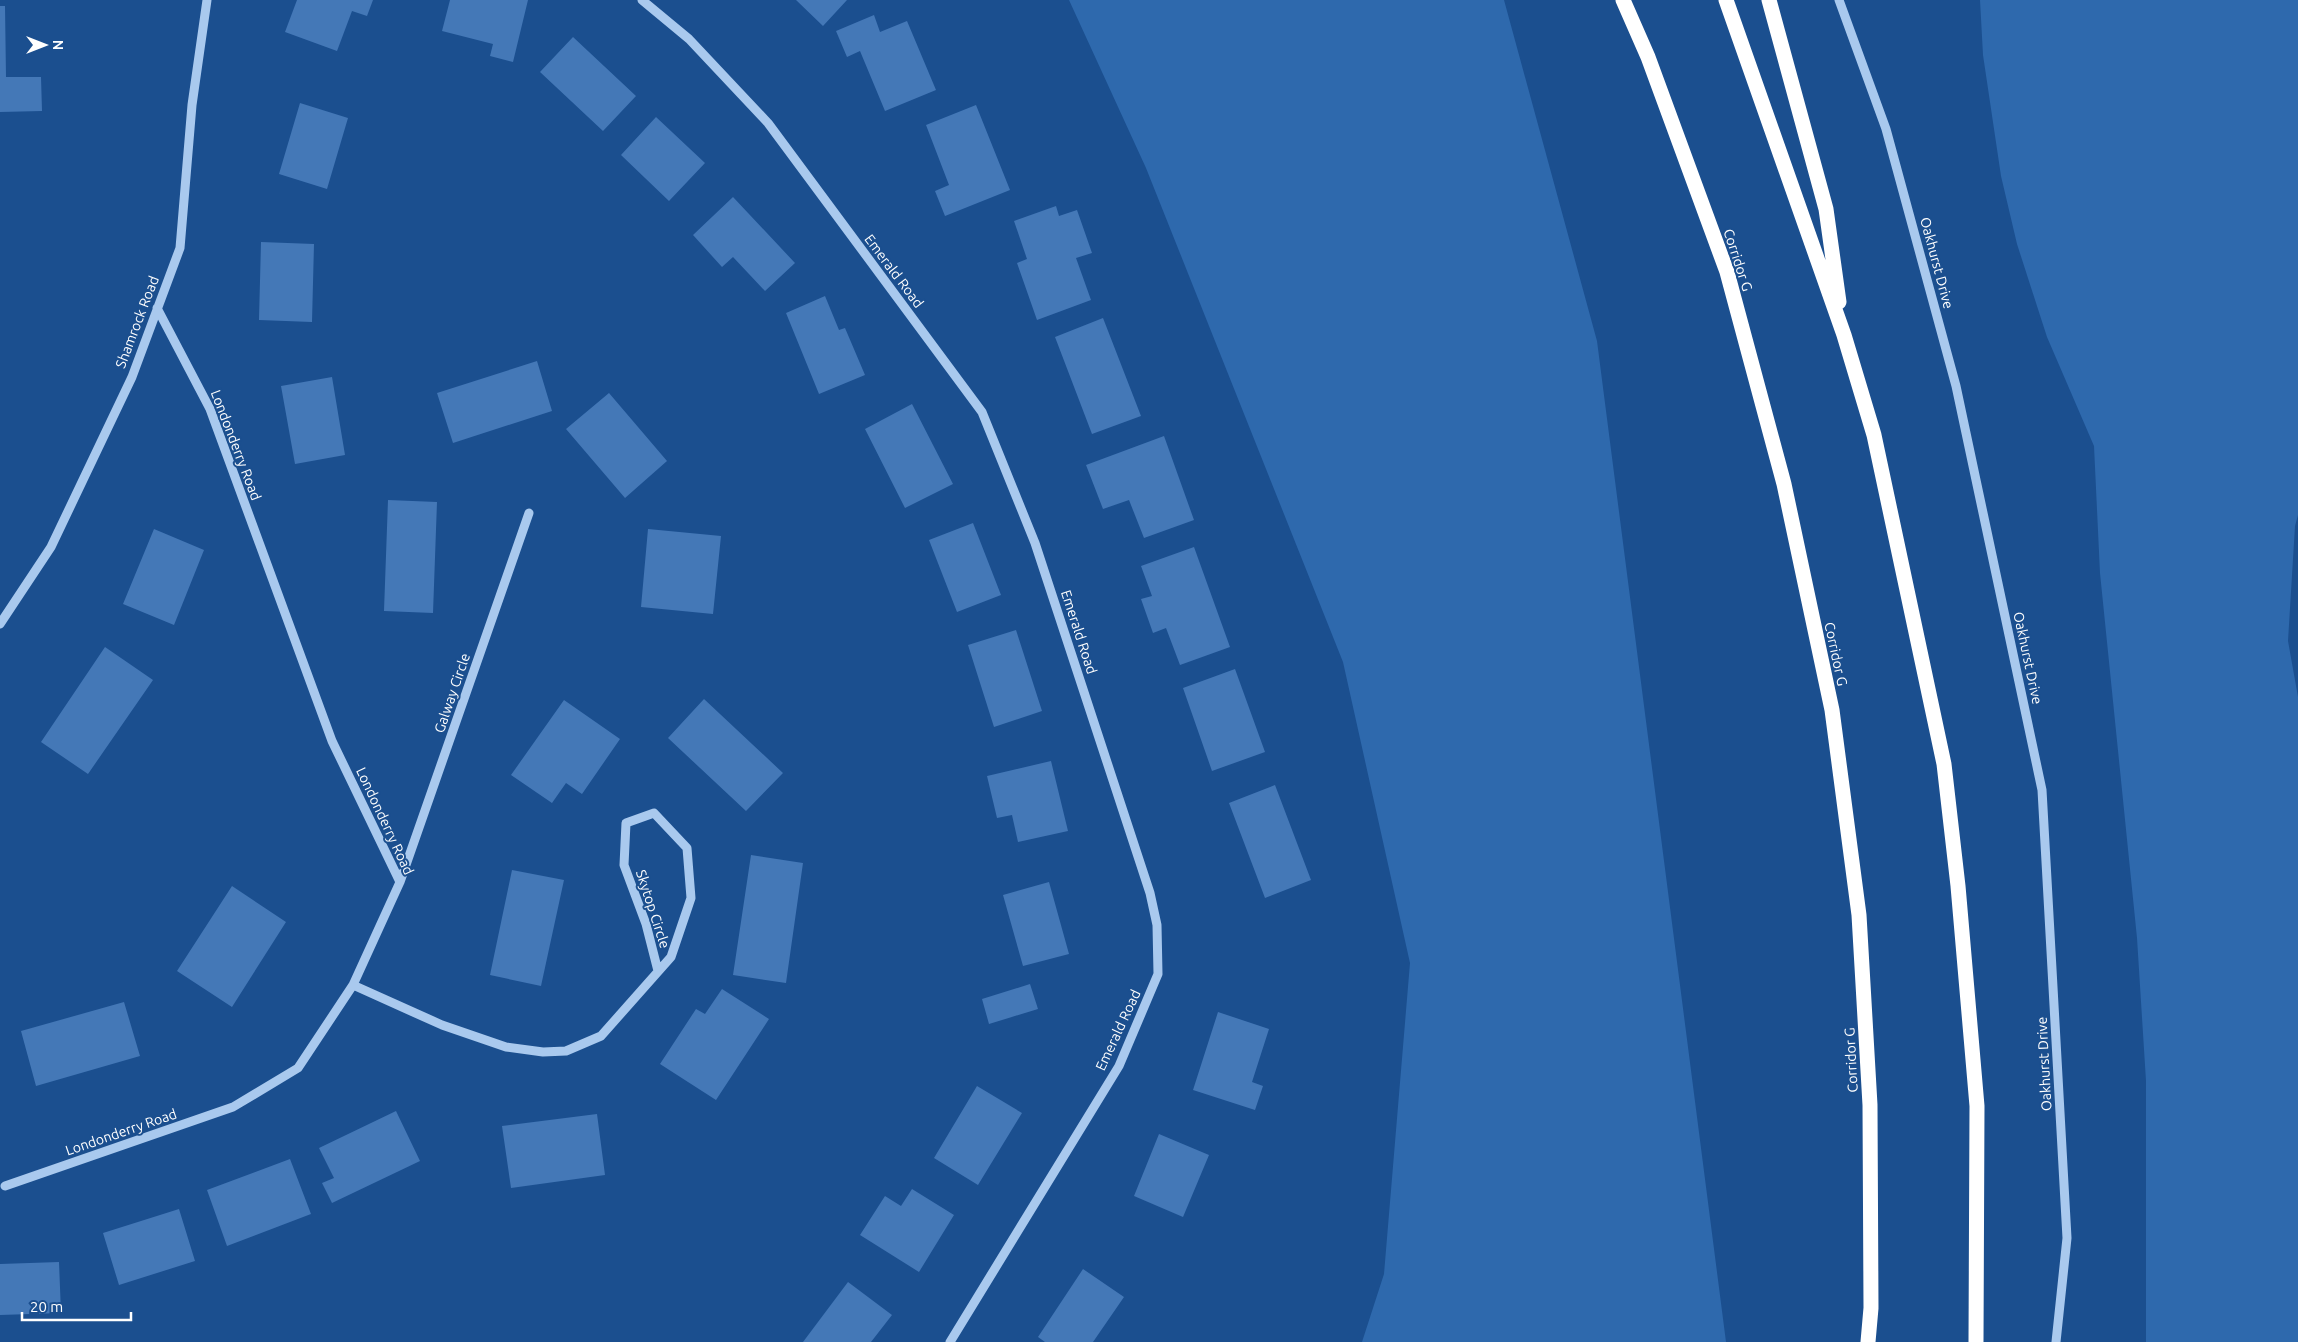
<svg xmlns="http://www.w3.org/2000/svg" width="2298" height="1342" viewBox="0 0 2298 1342" font-family="Ubuntu,sans-serif">
	<style>
		.green { fill: #2e69ad }
		.building { fill: #4478b7 }
		.lines { fill: none; stroke-linecap: round; stroke-linejoin: round }
		.minor { stroke: #a9c9ee; stroke-width: 9 }
		.highway { stroke: #fff; stroke-width: 15 }
		.labels { text-anchor: middle; dominant-baseline: central; stroke-width: 4; stroke-linejoin: round; paint-order: stroke }
		.street-label { font-size: 14px; fill: #fff; stroke: #1b4f8f }
	</style>
	<rect width="100%" height="100%" fill="#1b4f8f"/>
	<path class="green" d="M1069,0h435l93,341 129,1001h-364l22,-68 26,-311 -67,-301 -197,-494z
		M1980,0h318v515l-3,11 -7,115 10,56v645h-152v-261l-9,-143 -37,-365 -6,-127 -47,-109 -30,-93 -16,-68 -18,-121z"/>
	<path class="building" d="M297,0h76l-6,16 -15,-5 -15,40 -52,-19z
		M450,0h78l-15,62 -23,-6 3,-12 -51,-13z
		M796,0h51l-24,26z
		M0,6h5l1,71h35l1,34 -42,1z
		M874,15l6,17 27,-11 29,69 -51,21 -25,-60 -13,6 -11,-26z
		M573,37l63,59 -33,35 -63,-59z
		M300,103l48,15 -21,71 -48,-15z
		M976,105l34,85 -65,26 -10,-25 14,-6 -23,-60z
		M656,117l49,46 -36,38 -48,-46z
		M733,197l62,66 -30,28 -32,-34 -11,10 -29,-32z
		M1056,206l3,10 18,-6 15,43 -16,5 15,42 -54,20 -20,-57 10,-4 -13,-38z
		M261,242l53,2 -2,78 -53,-2z
		M825,296l14,34 6,-2 20,47 -46,19 -33,-81z
		M1103,318l38,98 -49,18 -37,-97z
		M537,361l15,50 -99,32 -16,-50z
		M332,377l13,78 -50,9 -14,-78z
		M609,393l58,68 -42,37 -59,-69z
		M912,404l41,80 -48,24 -40,-79z
		M1164,436l30,84 -50,18 -15,-38 -26,9 -17,-44z
		M388,500l49,2 -4,111 -49,-2z
		M973,523l28,72 -44,17 -28,-72z
		M154,529l50,21 -30,75 -51,-21z
		M648,529l73,7 -8,78 -72,-7z
		M1194,547l36,100 -50,18 -14,-37 -13,5 -12,-34 11,-3 -11,-30z
		M1016,630l26,81 -48,16 -26,-82z
		M105,647l48,33 -65,94 -47,-32z
		M1235,669l30,83 -53,19 -29,-83z
		M704,699l79,74 -37,38 -78,-73z
		M564,700l56,39 -38,55 -16,-11 -14,20 -41,-28z
		M1051,761l17,70 -50,11 -6,-27 -15,3 -10,-42z
		M1275,785l36,95 -46,18 -36,-95z
		M751,855l52,8 -17,120 -53,-8z
		M512,870l52,10 -23,106 -51,-11z
		M1049,882l20,72 -46,12 -20,-71z
		M232,886l54,36 -54,85 -55,-36z
		M1030,984l8,25 -49,15 -7,-25z
		M722,989l47,30 -53,81 -56,-36 36,-55 9,5z
		M124,1002l16,54 -104,30 -15,-55z
		M1218,1012l51,17 -17,53 11,4 -8,24 -62,-20z
		M977,1086l45,27 -44,72 -44,-27z
		M396,1111l24,50 -88,42 -10,-20 12,-5 -15,-30z
		M597,1114l8,61 -94,13 -9,-62z
		M1159,1134l50,21 -26,62 -49,-21z
		M290,1159l21,55 -84,32 -20,-56z
		M912,1189l42,26 -35,57 -59,-37 25,-39 16,10z
		M179,1209l16,52 -76,24 -16,-52z
		M59,1262l2,51 -61,2v-51z
		M1083,1269l41,28 -31,45h-48l-7,-5z
		M848,1282l44,33 -21,27h-68z"/>
	<g class="lines">
		<path class="minor" d="M642,0l47,39 79,84 214,289 53,131 115,350 7,32 1,49 -39,92 -169,276
			M1839,0l47,129 70,257 86,404 25,448 -11,104
			M157,308l53,101 122,332 68,141
			M0,624l51,-77 81,-170 48,-129 12,-143 15,-105
			M353,985l89,40 64,22 37,5 23,-1 35,-15 70,-79 20,-59 -4,-50 -33,-35 -28,10 -2,42 22,59 12,47
			M5,1186l228,-79 65,-39 55,-83 47,-103 129,-369"/>
		<path class="highway" d="M1623,0l25,57 79,215 57,212 48,226 27,205 11,190 1,203 -3,34
			M1726,0l118,335 30,100 70,329 14,122 19,220 -1,236
			M1769,0l57,209 13,93"/>
	</g>
	<g class="labels">
		<g class="street-label">
			<text transform="translate(1738 260) rotate(72)">Corridor G</text>
			<text transform="translate(1937 263) rotate(75)">Oakhurst Drive</text>
			<text transform="translate(894 271) rotate(53)">Emerald Road</text>
			<text transform="translate(137 322) rotate(-69)">Shamrock Road</text>
			<text transform="translate(236 445) rotate(69)">Londonderry Road</text>
			<text transform="translate(1079 632) rotate(72)">Emerald Road</text>
			<text transform="translate(1836 654) rotate(78)">Corridor G</text>
			<text transform="translate(2028 658) rotate(78)">Oakhurst Drive</text>
			<text transform="translate(452 693) rotate(-71)">Galway Circle</text>
			<text transform="translate(385 821) rotate(65)">Londonderry Road</text>
			<text transform="translate(653 909) rotate(72)">Skytop Circle</text>
			<text transform="translate(1118 1030) rotate(-65)">Emerald Road</text>
			<text transform="translate(1851 1060) rotate(-93)">Corridor G</text>
			<text transform="translate(2044 1064) rotate(-93)">Oakhurst Drive</text>
			<text transform="translate(121 1132) rotate(-19)">Londonderry Road</text>
		</g>
	</g>
	<g transform="translate(45 45) rotate(90)" stroke="#1b4f8f" stroke-width="4" paint-order="stroke">
	<path d="M0-4L9 19L0 12L-9 19Z" fill="#ffffff"/>
	<text y="-8" font-size="14" font-weight="bold" text-anchor="middle" fill="#ffffff">N</text>
	</g>
	<path d="M22 1312v8h109v-8" fill="none" stroke="#ffffff" stroke-width="2.5"/>
	<text x="30" y="1312" font-size="15" fill="#ffffff" stroke="#1b4f8f" stroke-width="4" paint-order="stroke">20 m</text>
</svg>
